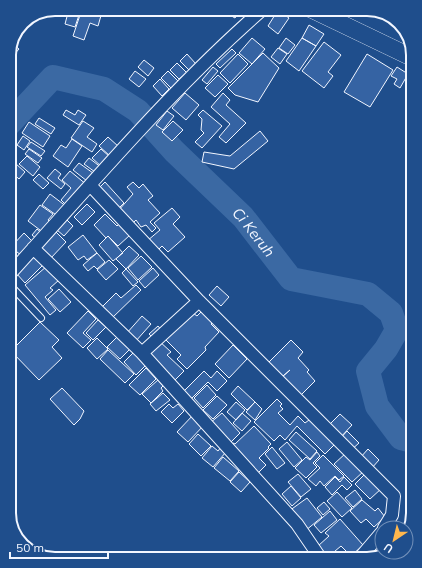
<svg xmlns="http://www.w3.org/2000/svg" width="422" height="568" viewBox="0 0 422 568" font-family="Mulish,sans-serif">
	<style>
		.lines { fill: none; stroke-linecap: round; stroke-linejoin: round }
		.river { stroke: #3b69a3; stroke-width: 24 }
		.building { fill: #3563a3; stroke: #f2f6ff }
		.lane-casing { stroke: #f2f6ff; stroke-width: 8 }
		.street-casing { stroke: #f2f6ff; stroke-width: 14 }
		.secondary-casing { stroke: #f2f6ff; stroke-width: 18 }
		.lane { stroke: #1f4e8c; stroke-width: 6 }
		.street { stroke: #1f4e8c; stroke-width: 12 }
		.secondary { stroke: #1f4e8c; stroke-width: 17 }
		.labels { text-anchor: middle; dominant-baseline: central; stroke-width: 3; stroke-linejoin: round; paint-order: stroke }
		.water-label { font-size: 15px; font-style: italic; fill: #f2f6ff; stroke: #1f4e8c }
		.rim { fill: none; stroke: #f2f6ff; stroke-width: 2 }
	</style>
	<rect width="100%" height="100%" fill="#1f4e8c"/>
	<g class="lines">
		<path class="river" id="s1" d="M9,124l44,-47 51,12 34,22 36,40 69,66 48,62 77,15 23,19 6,17 -11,19 -18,22 9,35 24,32 12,3"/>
	</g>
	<path class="building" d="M69,9h12l-6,18 -10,-3z
		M82,9h12l8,3 -4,14 -8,-3 -6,17 -11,-4z
		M151,9h10l-3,5z
		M231,9h10l-6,9 -7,-4z
		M243,9h5l6,4 -5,7 -9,-6z
		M325,9h20l2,1 -6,9z
		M278,10l11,8 -11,16 -10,-8z
		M309,25l15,9 -8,12 -14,-8z
		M252,38l13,11 -13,15 -13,-11z
		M286,38l9,7 -7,9 -9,-6z
		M302,38l14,8 -17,25 -13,-10z
		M324,42l17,13 -13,17 5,4 -9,12 -22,-17z
		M13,44l6,5 -8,9 -2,-6z
		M278,48l9,6 -7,10 -9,-7z
		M232,49l4,4 -16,15 -4,-4z
		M263,53l16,15 -21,34 -23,-7 -7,-7z
		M187,54l9,10 -7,6 -9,-9z
		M238,54l10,10 -18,19 -10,-10z
		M367,54l26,16 -23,37 -26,-15z
		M144,60l10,8 -6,8 -10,-9z
		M177,63l10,10 -8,6 -9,-9z
		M213,67l5,4 -11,13 -5,-4z
		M397,67l11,7 -8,14 -6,-4 3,-5 -6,-3z
		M135,71l11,8 -7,8 -10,-8z
		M168,71l10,10 -7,7 -10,-10z
		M218,75l10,9 -13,13 -10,-9z
		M160,79l9,10 -7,7 -9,-10z
		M185,93l14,12 -13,15 -14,-12z
		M223,93l7,7 -4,5 20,18 -20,20 -7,-6 11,-13 -19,-17z
		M66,110l9,5 3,-5 8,5 -7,10 -16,-10z
		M203,110l19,16 -20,22 -7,-6 9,-9 -3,-3 1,-11 -4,-4z
		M167,111l7,5 -11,14 -7,-5z
		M39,118l16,10 -4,6 -16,-10z
		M83,121l11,7 -7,9 10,7 -5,8 -21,-14z
		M173,121l10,9 -11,11 -10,-9z
		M29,122l21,14 -7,11 -21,-14z
		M260,131l8,10 -34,28 -32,-7 2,-10 26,4z
		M23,136l7,5 -6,9 -7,-5z
		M108,137l11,10 -9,9 -11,-10z
		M72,139l10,7 -14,21 -15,-11 8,-11 5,3z
		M31,142l14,9 -4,5 -14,-9z
		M29,149l13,9 -4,5 -13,-9z
		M101,149l9,8 -8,10 -10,-9z
		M27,156l13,11 -7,9 -14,-12z
		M89,158l13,10 -7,4 -11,-8z
		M15,163l10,9 -6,7 -10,-9z
		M79,163l14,10 -6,8 -14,-11z
		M55,169l6,5 -3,4 7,6 -4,5 -14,-11z
		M70,171l17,14 -19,22 -7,-7 10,-12 -9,-8z
		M39,174l10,9 -6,6 -10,-9z
		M105,182l19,21 -7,7 -19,-21z
		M133,182l6,6 4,-4 10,12 -5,4 12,13 -10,9 6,6 -4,4 -6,-7 -5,2 -5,-7 -5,5 -13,-14 15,-17 -6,-7z
		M50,194l17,13 -8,10 -17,-12z
		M87,204l8,8 -13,13 -8,-8z
		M40,205l13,9 -5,6 4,3 -8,10 -16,-12z
		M172,208l8,9 -7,7 12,13 -17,15 -6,-6 -6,6 -9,-11 13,-11 -6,-7z
		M105,214l12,12 2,-2 11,11 -12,11 -10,-10 -2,2 -12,-13z
		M67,220l6,6 -9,10 -7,-6z
		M37,229l6,5 -5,6 -6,-5z
		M55,231l11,11 -16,17 -12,-11z
		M24,233l10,10 -12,13 -11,-9z
		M83,235l14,18 -10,7 -3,-4 -6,4 -10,-13z
		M108,236l15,17 -10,8 -14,-16z
		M129,246l10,9 -13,14 -10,-10z
		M9,253l9,8 -9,9z
		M97,253l8,9 -8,7 -3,-3 -6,5 -5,-6z
		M35,254l9,10 -19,19 -9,-10z
		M141,256l11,11 -14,13 -10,-12z
		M109,260l9,9 -12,11 -9,-10z
		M47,266l12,14 -9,8 3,2 -8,7 11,13 -6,5 -25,-30z
		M153,268l6,7 -14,13 -6,-7z
		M126,269l12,13 -5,4 -11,-13z
		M136,285l5,5 -30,29 -10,-11 15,-15 5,5z
		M217,286l12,11 -8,9 -12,-11z
		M59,289l12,13 -11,10 -12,-13z
		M203,310l11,11 -3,3 8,8 -14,15 1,3 -19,19 -10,-10 4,-4 -15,-15 27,-27 4,3z
		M88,311l8,8 -13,14 8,7 -8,8 -16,-15z
		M142,316l9,8 -16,18 -9,-8z
		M98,320l8,7 -13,13 -7,-7z
		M40,322l19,18 -7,7 10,11 -23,22 -28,-29z
		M158,326l4,5 -8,8 -5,-5z
		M118,336l13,12 -11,11 -13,-12z
		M97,338l11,11 -11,10 -10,-11z
		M158,340l13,12 -4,3 17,16 -10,10 -27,-29z
		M291,340l12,12 -5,6 11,12 -2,2 8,9 -17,17 -8,-7 4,-4 -11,-11 7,-6 -9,8 -14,-14z
		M233,345l14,14 -18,19 -14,-14z
		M108,350l26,24 -9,9 -25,-24z
		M135,351l12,13 -11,11 -12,-13z
		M146,368l10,11 -16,16 -11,-10z
		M204,371l7,7 6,-7 10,10 -10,10 -9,-9 -17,17 -8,-7z
		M158,380l5,6 -2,2 2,3 -12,12 -9,-9z
		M207,385l9,10 -13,13 -9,-10z
		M238,386l17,16 -8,8 -16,-16z
		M62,388l22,23 -4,8 -6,6 -24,-26z
		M163,393l7,7 -14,11 -6,-7z
		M217,396l10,9 -14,14 -10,-9z
		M277,399l5,5 -2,2 3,3 -5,4 12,12 8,-9 7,7 4,-3 25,25 -9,9 -28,-28 -12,14 -5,-5 -6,6 -20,-19z
		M236,402l9,8 -9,10 -9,-8z
		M255,402l7,7 -7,11 -9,-8z
		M169,404l4,4 5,-4 6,7 -12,12 -11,-11z
		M222,413l18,20 -11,11 -19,-21z
		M242,413l9,8 -9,10 -9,-8z
		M194,414l11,10 -17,18 -11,-10z
		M340,414l12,11 -14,15 -12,-12z
		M254,426l17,18 -3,3 1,1 -10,10 7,7 -9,9 -27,-28 3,-3 2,1z
		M347,431l12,12 -9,8 -11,-11z
		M296,432l21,19 -7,8 -21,-19z
		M198,434l13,12 -10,10 -12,-12z
		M287,442l15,18 -8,7 -15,-18z
		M212,446l6,5 3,-4 5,5 -13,15 -11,-9z
		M272,447l13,16 -8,6 -12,-15z
		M368,449l11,11 -8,9 -11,-11z
		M317,452l3,4 -7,7 4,4 -11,11 -11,-10 11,-11 4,3z
		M346,453l18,18 -12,11 -18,-18z
		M323,455l21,21 -5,4 -4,-4 -11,10 -4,-5 -4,5 -8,-7 12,-11 -5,-5z
		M223,457l16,14 -9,10 -16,-13z
		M239,472l11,10 -9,10 -11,-10z
		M367,472l15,16 -12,11 -15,-15z
		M298,474l13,15 -10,8 -13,-15z
		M335,477l5,5 4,-5 8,8 -5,5 -5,-5 -10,10 -7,-8z
		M291,486l10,12 -9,8 -10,-12z
		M355,490l7,9 -9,8 -8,-9z
		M337,492l15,16 -10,9 -15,-16z
		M307,498l15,19 -17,14 -16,-20z
		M362,500l13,11 3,-3 7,9 -11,10 -8,-8 -5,4 -11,-12z
		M324,502l6,7 -7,6 -6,-7z
		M330,511l7,9 -16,13 -7,-8z
		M340,519l23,26 -12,11 -10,-10 -13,11 -10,-11 11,-10 -4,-3z"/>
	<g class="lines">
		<defs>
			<path id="lane" d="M9,284l32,34"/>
			<path id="street" d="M90,185l109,116 195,195 -2,19 -8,13
				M33,248l109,105 155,171 24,35
				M9,275c82,-90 162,-186 254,-266
				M142,353l57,-52
				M359,559l23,-27"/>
			<path id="secondary" d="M311,9l102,49"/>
		</defs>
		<use href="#lane" class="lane-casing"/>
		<use href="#street" class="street-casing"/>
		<use href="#secondary" class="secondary-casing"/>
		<use href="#lane" class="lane"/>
		<use href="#street" class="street"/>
		<use href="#secondary" class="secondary"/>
	</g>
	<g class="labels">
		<g class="water-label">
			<text stroke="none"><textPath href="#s1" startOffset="325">Ci Keruh</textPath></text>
		</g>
	</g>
	<path d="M0 0H422V568H0ZM55 16H367A39 39 0 0 1 406 55V513A39 39 0 0 1 367 552H55A39 39 0 0 1 16 513V55A39 39 0 0 1 55 16Z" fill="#1f4e8c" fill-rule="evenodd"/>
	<path class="rim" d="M55 16H367A39 39 0 0 1 406 55V513A39 39 0 0 1 367 552H55A39 39 0 0 1 16 513V55A39 39 0 0 1 55 16Z"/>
	<g transform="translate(394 540) rotate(215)"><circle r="19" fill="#1f4e8c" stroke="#7391ba"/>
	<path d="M0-3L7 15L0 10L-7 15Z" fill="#ffb74d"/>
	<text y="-6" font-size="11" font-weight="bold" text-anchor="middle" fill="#f2f6ff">U</text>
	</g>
	<path d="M10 552v6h98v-6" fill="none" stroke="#f2f6ff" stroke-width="2"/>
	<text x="16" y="552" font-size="12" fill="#f2f6ff" stroke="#1f4e8c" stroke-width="3" paint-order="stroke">50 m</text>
</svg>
